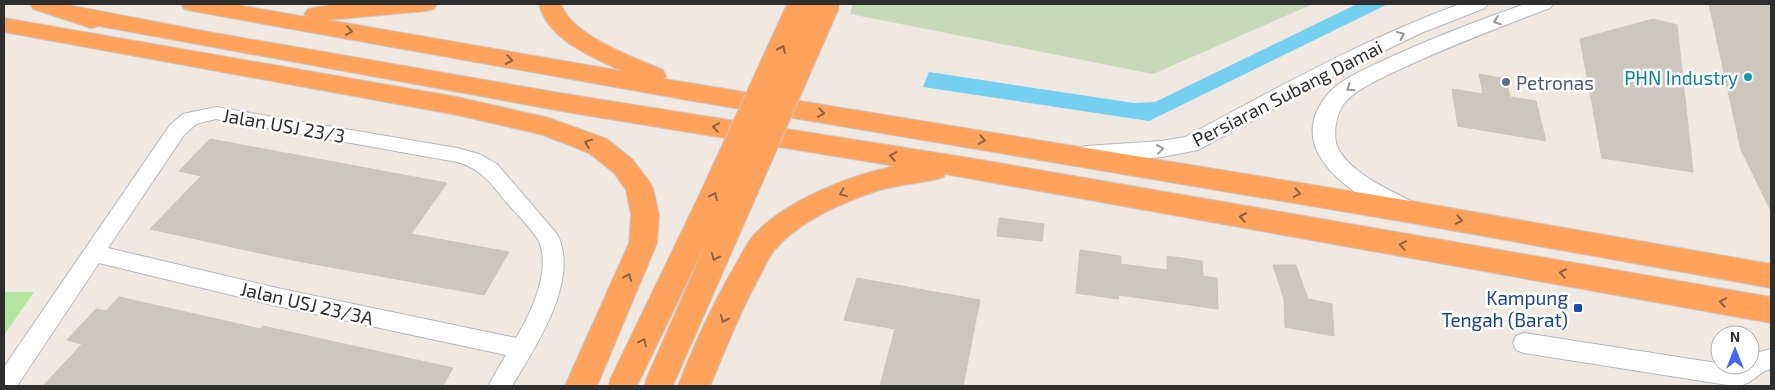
<svg xmlns="http://www.w3.org/2000/svg" width="1775" height="390" viewBox="0 0 1775 390" font-family="'Exo 2',sans-serif">
	<style>
		.green { fill: #b6e59e }
		.cemetery { fill: #c8d9b8 }
		.water { fill: #75cff0 }
		.building { fill: #cbc7bf; stroke: #cbc5ba }
		.lines { fill: none; stroke-linecap: round; stroke-linejoin: round }
		.minor-casing { stroke: #b4b7c1; stroke-width: 2 }
		.tertiary-casing { stroke: #b4b7c1; stroke-width: 2 }
		.motorway-casing { stroke: #c9c9c9; stroke-width: 2 }
		.minor { fill: #fff; fill-rule: evenodd }
		.tertiary { fill: #fff; fill-rule: evenodd }
		.motorway { fill: #ffa35c; fill-rule: evenodd }
		.motorway-bridge-casing { stroke: #c9c9c9; stroke-width: 29; stroke-linecap: butt }
		.motorway-bridge { stroke: #ffa35c; stroke-width: 27 }
		.oneway { stroke: #969696 }
		.oneway2 { stroke: #8c6343 }
		.culture-dot { fill: #0f9aa8; stroke: #fff; stroke-width: 2 }
		.service-dot { fill: #5c6f8a; stroke: #fff; stroke-width: 2 }
		.transit-dot { fill: #1a4fb4; stroke: #fff; stroke-width: 2 }
		.labels { text-anchor: middle; dominant-baseline: central; stroke-width: 5; stroke-linejoin: round; paint-order: stroke }
		.culture-label { font-size: 19px; fill: #0d838f; stroke: #fff; text-anchor: end }
		.service-label { font-size: 19px; fill: #4e5e75; stroke: #fff; text-anchor: start }
		.street-label { font-size: 19px; fill: #2e2e2e; stroke: #fff }
		.transit-label { font-size: 19px; fill: #164399; stroke: #fff; text-anchor: end }
	</style>
	<rect width="100%" height="100%" fill="#efe9e1"/>
	<path class="green" d="M4,292h30l-30,43z"/>
	<path class="cemetery" d="M853,4h460l-160,70 -303,-60z"/>
	<path class="water" d="M1357,4h31l-239,117 -226,-34 6,-15 205,31 21,-1z"/>
	<path class="building" d="M1709,4h62v207l-30,-61z
		M1653,19l24,6 16,147 -91,-14 -22,-119z
		M1479,74l27,5 4,18 26,4 10,40 -88,-15 -6,-37 31,5z
		M210,139l237,44 -36,51 98,18 -25,43 -192,-35 -142,-31 51,-53 -22,-5z
		M999,218l45,6 -2,17 -45,-5z
		M1080,250l41,6v8l46,6v-14l35,5 1,15 14,2 1,31 -99,-14 -1,4 -42,-6z
		M1273,265h23l12,34 24,5 2,32 -49,-9 -1,-28z
		M857,278l123,22 -17,86h-83l15,-57 -51,-9z
		M119,297l142,32 2,-3 190,42 -10,18h-400l39,-42 -15,-4 29,-31 10,2z"/>
	<g class="lines">
		<defs>
			<path id="minor" d="M216,107l241,41 22,6 18,10 60,70c24,45 -22,114 -45,152h-24l18,-31 -229,-49 -178,-43 -82,123h-13v-19l166,-242 13,-11zM216,119l241,43c23,6 35,22 49,40 8,9 31,32 34,42 10,29 -9,69 -24,94l-239,-50 -169,-40 76,-113 12,-11z
				M1524,333l212,33 14,-1v-10l2,-1 19,-5v20c-15,3 -18,17 -37,17l-210,-33 -8,-3 -3,-7 3,-7z"/>
			<path id="tertiary" d="M1460,4h28l-3,4 -64,25 -76,37 -147,80 -36,7 -56,5h-20l-8,-2 -3,-6 3,-6 8,-2 76,-5 23,-4c90,-48 179,-98 275,-133z
				M1525,4h28l-3,4c-53,20 -105,40 -156,64 -16,8 -40,18 -51,33 -7,10 -10,29 -6,41 11,27 58,47 83,59l3,7 -3,7c-15,4 -29,-6 -42,-13 -42,-23 -91,-63 -50,-112 13,-15 35,-24 52,-32 47,-22 96,-41 145,-58z"/>
			<path id="motorway" d="M30,4h33l146,28 363,63 404,64 795,138v26l-826,-149 -1,3c-22,7 -45,7 -67,14 -36,12 -80,31 -104,61 -5,7 -9,16 -13,24 -20,35 -34,73 -50,110h-32c16,-42 36,-85 59,-124 5,-8 9,-18 16,-26 31,-35 97,-61 142,-70l-323,-53 -473,-87 -8,2 -58,-19z
				M181,4h51l74,13 -2,-3 4,-5c37,-9 90,-5 129,-5l-3,5 -8,2 -98,9 294,51c-30,-14 -75,-32 -83,-67h22c11,32 72,53 102,66l3,6 -1,3 746,122 360,63v24l-360,-65 -724,-123 -495,-89 -8,-2z
				M4,18l453,79 92,21 58,21 25,20 17,22 4,7 6,27 -2,28 -60,143h-32l64,-143 2,-28 -5,-25 -12,-17 -25,-20 -46,-18 -86,-20 -453,-83z"/>
		</defs>
		<use href="#minor" class="minor-casing"/>
		<use href="#tertiary" class="tertiary-casing"/>
		<use href="#motorway" class="motorway-casing"/>
		<use href="#minor" class="minor"/>
		<use href="#tertiary" class="tertiary"/>
		<use href="#motorway" class="motorway"/>
		<defs>
			<path id="motorway-bridge" d="M622,386l88,-182 92,-200
				M658,386l168,-382"/>
		</defs>
		<use href="#motorway-bridge" class="motorway-bridge-casing"/>
		<use href="#motorway-bridge" class="motorway-bridge"/>
	</g>
	<defs><path id="oneway-chevron" d="M-2-3.5L2.5 0L-2 3.5" fill="none" stroke-width="1.6" stroke-linecap="round" stroke-linejoin="round" transform="scale(1.25)"/></defs>
	<g class="oneway">
		<use href="#oneway-chevron" transform="translate(1497 21) rotate(160)"/>
		<use href="#oneway-chevron" transform="translate(1401 35) rotate(-25)"/>
		<use href="#oneway-chevron" transform="translate(1350 88) rotate(146)"/>
		<use href="#oneway-chevron" transform="translate(1160 149) rotate(-7)"/>
	</g>
	<g class="oneway2">
		<use href="#oneway-chevron" transform="translate(349 31) rotate(10)"/>
		<use href="#oneway-chevron" transform="translate(782 49) rotate(-66)"/>
		<use href="#oneway-chevron" transform="translate(509 60) rotate(10)"/>
		<use href="#oneway-chevron" transform="translate(821 113) rotate(9)"/>
		<use href="#oneway-chevron" transform="translate(716 127) rotate(-171)"/>
		<use href="#oneway-chevron" transform="translate(982 140) rotate(9)"/>
		<use href="#oneway-chevron" transform="translate(588 143) rotate(-159)"/>
		<use href="#oneway-chevron" transform="translate(893 156) rotate(-171)"/>
		<use href="#oneway-chevron" transform="translate(843 193) rotate(158)"/>
		<use href="#oneway-chevron" transform="translate(1297 193) rotate(10)"/>
		<use href="#oneway-chevron" transform="translate(714 196) rotate(-65)"/>
		<use href="#oneway-chevron" transform="translate(1243 217) rotate(-170)"/>
		<use href="#oneway-chevron" transform="translate(1459 220) rotate(10)"/>
		<use href="#oneway-chevron" transform="translate(1403 245) rotate(-170)"/>
		<use href="#oneway-chevron" transform="translate(715 257) rotate(114)"/>
		<use href="#oneway-chevron" transform="translate(1563 273) rotate(-170)"/>
		<use href="#oneway-chevron" transform="translate(628 277) rotate(-67)"/>
		<use href="#oneway-chevron" transform="translate(1723 302) rotate(-170)"/>
		<use href="#oneway-chevron" transform="translate(724 319) rotate(114)"/>
		<use href="#oneway-chevron" transform="translate(643 342) rotate(-64)"/>
	</g>
	<circle class="culture-dot" cx="1748" cy="77" r="5"/>
	<circle class="service-dot" cx="1506" cy="82" r="5"/>
	<rect class="transit-dot" x="1573" y="303" width="10" height="10" rx="2.5"/>
	<g class="labels">
		<g class="culture-label">
			<text x="1738" y="77">PHN Industry</text>
		</g>
		<g class="service-label">
			<text x="1516" y="82">Petronas</text>
		</g>
		<g class="street-label">
			<text transform="translate(1287 93) rotate(-27)">Persiaran Subang Damai</text>
			<text transform="translate(284 125) rotate(10)">Jalan USJ 23/3</text>
			<text transform="translate(307 303) rotate(13)">Jalan USJ 23/3A</text>
		</g>
		<g class="transit-label">
			<text x="1568" y="297">Kampung<tspan x="1568" dy="22">Tengah (Barat)</tspan></text>
		</g>
	</g>
	<rect width="1775" height="390" fill="none" stroke="#2e2e2e" stroke-width="10"/>
	<g transform="translate(1735 350)"><circle r="24" fill="#ffffff" stroke="#ababab"/>
	<path d="M0-4L9 19L0 12L-9 19Z" fill="#4264fb"/>
	<text y="-8" font-size="14" font-weight="bold" text-anchor="middle" fill="#2e2e2e">N</text>
	</g>
</svg>
